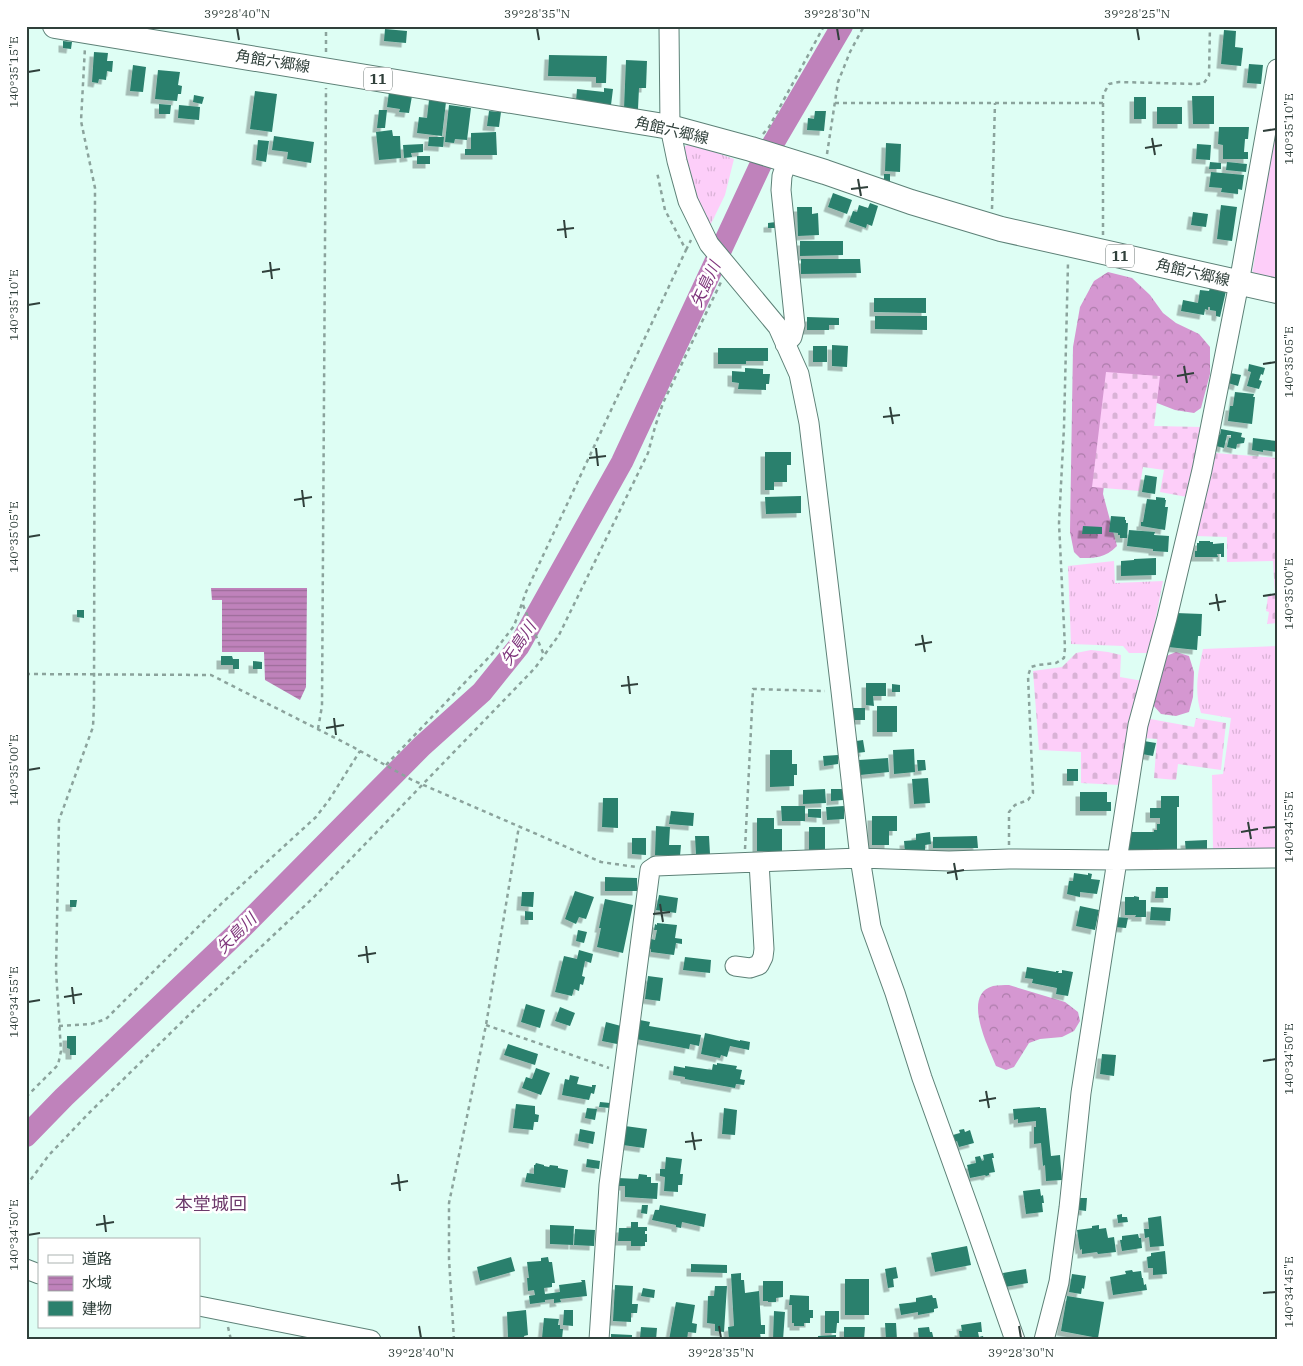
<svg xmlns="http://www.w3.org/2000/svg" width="1303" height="1366" viewBox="0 0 1303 1366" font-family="'IBM Plex Serif','Noto Sans JP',serif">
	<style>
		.grass { fill: url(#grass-tufts) }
		.forest { fill: url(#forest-crowns) }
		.cemetery { fill: url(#cemetery-stones) }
		.park { fill: #fdcef9 }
		.water { fill: url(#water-rules) }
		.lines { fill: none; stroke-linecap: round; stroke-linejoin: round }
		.river { stroke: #bf82bb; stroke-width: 22 }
		.building { fill: #2b806d; filter: url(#shadow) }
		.minor-casing { stroke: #5d8177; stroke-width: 21 }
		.major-casing { stroke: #5d8177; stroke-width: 26 }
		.path { stroke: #8ba39c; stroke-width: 2.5; stroke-dasharray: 4 4; stroke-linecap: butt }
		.minor { stroke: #fff; stroke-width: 19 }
		.major { stroke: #fff; stroke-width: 24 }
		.ticks { fill: none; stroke: #30403b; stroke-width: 2 }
		.labels { text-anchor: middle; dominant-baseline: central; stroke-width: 5; stroke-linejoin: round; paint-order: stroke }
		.shield { fill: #fff; stroke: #6e7976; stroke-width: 1 }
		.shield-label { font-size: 14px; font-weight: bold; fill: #30403b }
		.street-label { font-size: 15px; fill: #30403b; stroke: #fff }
		.water-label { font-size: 16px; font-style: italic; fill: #7f357c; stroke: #fff }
		.quarter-label { font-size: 18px; fill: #6c396a; stroke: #fff }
		.neatline { fill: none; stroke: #30403b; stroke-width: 2 }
		.ticks-label { font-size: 12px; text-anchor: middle; fill: #30403b }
	</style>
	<defs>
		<pattern id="grass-tufts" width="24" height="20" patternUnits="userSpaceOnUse" patternTransform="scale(1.25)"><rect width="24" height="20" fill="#fdcef9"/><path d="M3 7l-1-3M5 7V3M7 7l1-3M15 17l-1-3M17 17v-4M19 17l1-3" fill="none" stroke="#d9b2d6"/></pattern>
		<pattern id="forest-crowns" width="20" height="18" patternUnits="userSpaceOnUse" patternTransform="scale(1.25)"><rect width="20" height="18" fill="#d597d1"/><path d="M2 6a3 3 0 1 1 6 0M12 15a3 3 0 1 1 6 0" fill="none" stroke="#ad7dab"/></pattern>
		<pattern id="cemetery-stones" width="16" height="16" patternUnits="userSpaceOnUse" patternTransform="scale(1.25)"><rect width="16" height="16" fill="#fdcef9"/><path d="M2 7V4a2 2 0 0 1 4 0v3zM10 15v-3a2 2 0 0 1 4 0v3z" fill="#d9b2d6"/></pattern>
		<pattern id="water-rules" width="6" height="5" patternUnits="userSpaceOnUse" patternTransform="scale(1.25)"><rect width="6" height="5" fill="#bf82bb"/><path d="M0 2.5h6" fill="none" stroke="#9c6c99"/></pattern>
		<filter id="shadow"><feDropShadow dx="-4.5" dy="4.5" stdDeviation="0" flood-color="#0004"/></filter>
	</defs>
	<rect width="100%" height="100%" fill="#defef4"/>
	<path class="grass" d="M692,144l42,15 -9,36 -17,35 -16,-32 -9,-50 4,-3z
		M1114,561l1,22 48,-2 -14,72h-20l-6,-7 -52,-2 -3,-78z
		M1277,646v202l-64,1 -1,-74 11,-1 8,-56 -30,-5c-7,-23 -3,-41 2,-64z"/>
	<path class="forest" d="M1108,272l24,6 18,17 13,18 13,10 23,11 11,13v27l-9,34 -7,5 -19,-3 -36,-14 -32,63 -4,35 14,52c-12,12 -21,12 -37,12l-6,-6 -4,-20 3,-185 7,-40 14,-26z
		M1176,652l13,4 5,16 -1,25 -4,15 -13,4 -15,-2 -8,-9v-5l6,-41z
		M1009,985l56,17 13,10 2,9 -6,10 -12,6 -22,2 -11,4 -15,24 -8,3 -10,-4c-7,-18 -35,-71 -3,-80 5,-1 11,-1 16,-1z"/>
	<path class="cemetery" d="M1106,372l54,4 -6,50 47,1 -14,70 -27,-5 4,-22 -21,-3 -4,24 -47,-4z
		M1215,453l62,5v165l-10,1 2,-12 -3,-1 2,-15 7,-1 -2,-34 -46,1v-25l-32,-1z
		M1091,650l17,2 13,3 -1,22 23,4 -23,104 -39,-2v-31l-42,-2 -6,-79 29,-4 14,-14z
		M1145,718l49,9 2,-9 30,5 -5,47 -43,-6 -2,16 -22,-2 3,-39 -14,-1z"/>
	<path class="park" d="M1277,116v169l-26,-4z"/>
	<path class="water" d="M211,588h96l-1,99 -6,13 -35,-20 -1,-28h-42v-52h-10z"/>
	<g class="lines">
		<path class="river" d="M26,1136l38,-39 173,-164 185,-187 60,-54 37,-46 103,-184 138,-296 82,-140"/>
	</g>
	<path class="building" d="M385,29l22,2 -1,12 -22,-2z
		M1224,30l12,1 -1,16 8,1 -2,18 -20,-2z
		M63,41l9,1 -1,7 -8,-1z
		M94,52l14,1 -1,8h6l-1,11 -5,-1 -1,9 -7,-1 -1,4 -6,-1z
		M549,55l58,1 -1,27h-10v-6l-48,-1z
		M626,60l21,1 -1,27h-7l-1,21h-14z
		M1249,64l14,1 -2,19 -14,-1z
		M133,65l13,2 -3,25 -13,-1z
		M158,70l22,2 -2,13 4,1 -1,8h-3l-1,7 -22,-2z
		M604,88l9,1 -2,16 -35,-4 1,-12 27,3z
		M255,91l22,3 -5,38 -22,-3z
		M389,92l23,4 -3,17 -10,-1 1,-3 -13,-2z
		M194,95l10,2 -2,7 -9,-2z
		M1192,96h22v28h-21z
		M1134,97h12v22h-12z
		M429,100l17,2 -4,34 -25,-3 2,-16 8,1z
		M159,104l12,1 -1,9h-11z
		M179,105l21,2 -1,13 -21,-2z
		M449,105l22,3 -4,32 -12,-1 -1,4 -9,-1z
		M1157,107h25v17h-25z
		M379,110h8l-2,18h-8z
		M489,111l12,1 -2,15 -12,-1z
		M815,111h11l-2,20 -17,-1 1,-12 6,1z
		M1219,127h30l-1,12h-3l-1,13h4v7h-25v-14l-5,-1z
		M392,130l1,6h7l1,22 -22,2 -3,-28z
		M496,132l1,23h-32v-6h6v-16z
		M274,136l40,6 -3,21 -24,-4 1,-7 -16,-2z
		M429,137h15l-1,10 -15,-1z
		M258,140l11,1 -3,21 -10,-2z
		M886,143l15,1 -1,28 -15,-1z
		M423,144v8l-12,1 1,4 -8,1 -1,-13z
		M1197,144l14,1 -1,15 -14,-1z
		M417,156h13v8h-13z
		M1210,162l11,1v6h-12z
		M1227,162l20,2 -1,8 -20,-2z
		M1211,172l33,3 -2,15 -4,-1v5l-17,-2 1,-4 -13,-1z
		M884,174h6v11l-6,1z
		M833,193l19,7 -5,14 -19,-7z
		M870,203l8,3 -6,20 -5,-2 -1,4 -17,-6 4,-11 4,1 2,-7 9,3z
		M1221,205l16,2 -5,34 -15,-2z
		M797,207h15v7l6,-1 1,22 -21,1z
		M1193,212l15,2 -2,13 -15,-2z
		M776,222v6h-8v-5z
		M800,241h43v14l-43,1z
		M801,259h59l1,14 -60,1z
		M1210,288l16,3 -6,26 -4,-1v-5l-6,-1v-3h-2v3l-3,-1 -1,6 -23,-4 2,-11 15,3 2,-13 9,1z
		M874,298h52v15l-52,-1z
		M875,316h52v14l-52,-1z
		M807,317l32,1v7h-10v5h-22z
		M832,345l16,1 -1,21 -15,-1z
		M813,346h14v16h-14z
		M718,348h50v13h-22v3h-28z
		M1249,364l16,4 -2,7 -2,-1 -2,6 3,1 -3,8 -12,-3 4,-14 -3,-1z
		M745,368l18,1v5h7l-1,10h-3v6l-28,-1 1,-6 -7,-1v-11l13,1z
		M1230,373l11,2 -3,11 -10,-3z
		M1235,392l19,2 -1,3h2l-3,27 -24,-3 2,-15h3z
		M1221,429l21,4 -1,4 4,1 -1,5 -7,1 -1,5 -9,-2 2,-9h2v-3h-4l-3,13 -8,-2 2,-12 2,1z
		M1253,438l24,3v11l-14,-2v2l-11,-2z
		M765,452h26v13h-4v17h-13v8h-9z
		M1145,475l12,2 -2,17 -13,-2z
		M801,496v17l-35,1 -1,-17z
		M1156,497l9,1v2h1l-1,7h3l-3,23 -24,-4v-4h2l4,-23 9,1z
		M1111,516l14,1v3h1v3h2l-1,15h-7v-3h-2v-2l-9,-1z
		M1083,526l19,1v7h-20z
		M1129,530l26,2 -1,3 15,1 -1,16 -15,-1v-2l-26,-3z
		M1199,541h11v1h3v2l11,-1v14h-3v-3h-4l1,3h-23v-6h2v-8h2z
		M1156,558v17l-35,1v-15l13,-1v-1z
		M77,610h7v8l-7,-1z
		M1176,613l26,1 -1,22h-3l-1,14 -29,-3 1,-11h4l1,-8h1z
		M221,656h11l1,3h6v10h-6v-4h-12z
		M253,661l9,1v7h-9z
		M866,683h20v13h-13l1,10 -8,-1z
		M892,684l8,1v7h-8z
		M877,706h20v26h-20z
		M853,708h12v12h-12z
		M863,740l2,12 -8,1 -1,-12z
		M1144,741l12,2 -3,13 -11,-2z
		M914,749l1,23 -21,2 -1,-24z
		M770,750h22v14h5v11h-3v11l-24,1z
		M838,755v9l-14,2 -1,-10z
		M888,758l1,14 -29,3 -1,-15z
		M917,760h8l1,10 -8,1z
		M1067,769h11v12h-11z
		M928,778l2,25 -16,1 -2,-25z
		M825,789l1,14 -23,1v-14z
		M831,789h12v11l-12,1z
		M1080,792h27v10h4v9h-31z
		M1161,796h18v11h-2v45l-48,1v-21h25v-2h3v-6h3v-6h-10v-10h11z
		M603,798h15v30l-16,-1z
		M781,806h24v15h-23z
		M844,806v13l-17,1 -1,-13z
		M808,809h13v9l-13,-1z
		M671,811l23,2 -1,13 -24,-2z
		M872,816h25v15h-8v14h-17z
		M757,818h17v11h8v22h-25z
		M656,826l14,1 -1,18h12l-1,11 -25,-1z
		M809,827h16v23h-16z
		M930,832l1,12 -6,1v5l-20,2 -1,-11 12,-1v-6z
		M695,836h14l1,18h-14z
		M977,836l1,12h-45v-11z
		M632,838h14v17l-14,-1z
		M1207,840v13l-21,1 -1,-13z
		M1074,873l14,2v-2l4,1 -1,5 9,1 -3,14 -17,-2v5l-13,-3 2,-13h4z
		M605,877l32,1v13h-32z
		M1156,887h12v11h-13z
		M575,891l19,6 -8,22 -7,-2 -3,7 -11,-5z
		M522,892h12l-1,15 -12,-1z
		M659,895l19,3 -2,15 -20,-3z
		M1134,896l5,1v3h7v17h-11l1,-2h-11v-18h9z
		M605,899l28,6 -10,48 -26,-6 4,-19h-2z
		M70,900h7l-1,7h-6z
		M1080,906l19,4 -4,20 -19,-4z
		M1151,907l20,1 -1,13 -20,-1z
		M525,911l8,1v8h-8z
		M1116,917l12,1 -2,10 -11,-1z
		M657,923l20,2 -2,13 7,1v5l-6,-1 -2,12 -23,-3v-3l-5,-1 1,-5 3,1 1,-5 4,1 2,-10h-3l1,-6 2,1z
		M578,930l9,2 -3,11 -8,-2z
		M579,950l14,4 -2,9 -6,-2 -3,15 3,1 -2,8 -3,-1 -1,7 -5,-2 -2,7 -17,-4 9,-36 13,3z
		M685,957l26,3 -1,13 -27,-3z
		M1027,967l29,5v-1h3l-1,2h4v-3l11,2 -5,24 -12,-2 1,-6 -25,-5 1,-4 -8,-1z
		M648,976l15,2 -3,23 -15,-2z
		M526,1004l19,6 -5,18 -19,-6z
		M560,1007l15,6 -5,13 -15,-5z
		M640,1020l10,2 -1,4 52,9 -2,11 -9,-2 -1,5 -53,-10z
		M606,1022l15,4 -4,18 -15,-3z
		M705,1033l35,8v-1l10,2 -1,8 -19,-4 -3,11 -6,-2 -1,3 -19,-4z
		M67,1036h9v19h-6v-6l-3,-1z
		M508,1044l30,10 -3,11 -31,-10z
		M1102,1054l14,1 -2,21 -14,-2z
		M717,1063l20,3 -1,3 6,1 -2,9 5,1 -1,5 -8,-1 -1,4 -50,-9v-2l-12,-2 1,-9 11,2v-2l27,4 1,-6 4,1z
		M536,1068l14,5 -9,22 -19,-7 4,-11 6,2z
		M570,1075l9,2 -2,7 15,3v-2h4l-2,9 -3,-1 -2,7 -27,-5 3,-16 4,1z
		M600,1102l10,1v5l-11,-1z
		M516,1104l19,2v8l4,1 -1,7h-4l-1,8 -20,-2z
		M1040,1107v1h6l5,48 9,-1 2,25 -16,1 -1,-16 -2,1 -2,-23 -7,1v-17h2v-6l-18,2v-4l-4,1 -1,-11z
		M587,1108l10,1 -2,11 -10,-2z
		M724,1108l13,2 -2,25 -13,-1z
		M625,1126l22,3 -3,19 -21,-3z
		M580,1129l15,3 -2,12 -15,-3z
		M964,1129l1,3 5,-2 4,13 -15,4 -2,-6 -2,1 -2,-7 7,-2 -1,-3z
		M993,1153l1,5h-2l3,14 -6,1v2l-3,1 -1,-1 -15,3 -3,-13 9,-2 -1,-6 5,-1 2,5 2,-1 -1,-5z
		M666,1157l16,2 -2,15h3l-1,11h-4v7l-14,-1 1,-14 -5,-1v-7h5z
		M587,1159l13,2 -1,8 -13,-2z
		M536,1163l8,2v1l5,1 1,-2 8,1v2l10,2 -3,18 -40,-6 2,-9 7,1v-9h1z
		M639,1174l8,1v2h4v6h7l-1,16 -32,-2v-11h-7v-8l20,1z
		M1040,1189l1,7 2,-1 1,8h-2l1,9 -17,2 -3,-23z
		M1079,1198h8l-1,13 -7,-1z
		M642,1205h6l-1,9 -6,-1z
		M660,1205l46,9 -2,13 -22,-5 -1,6 -5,-1v-2l-24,-5 3,-10h4z
		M1122,1214v3h5l1,5 -10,1 -1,-8z
		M1161,1216l3,30 -14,1 -1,-10 -4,1 -1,-9h5l-1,-11z
		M631,1222h7v5h9v4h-2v3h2v8h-2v4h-14v-5h-13l1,-13h12z
		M550,1225l24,1 -1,19 -23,-1z
		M1099,1225v4l7,-1 2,10 6,-1 2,15 -18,2 -1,-2 -15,2v-5l-2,1 -3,-20 15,-2v-2z
		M575,1229l20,1 -1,16 -20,-1z
		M1138,1234l1,4h2l1,10 -20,3 -2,-11h2v-4z
		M967,1246l4,19 -36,7 -4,-19z
		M1165,1251l2,23 -14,1v-7h-5l-1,-11 4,-1v-3z
		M511,1257l4,14 -35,10 -3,-14z
		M548,1257l1,5h3l3,21h-3v4l-8,1 1,6 15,-2 -1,-7 23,-3 -1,-2h4l2,16 -27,3 1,3 -7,1v-4l-9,1v2l-15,2 -1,-8 6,-1 -1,-5 -6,1 -1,-13h2l-2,-16 14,-1v-3z
		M691,1264l36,1v8l-36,-1z
		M896,1267l2,11 -5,1 1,8 -6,1 -3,-19z
		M1026,1269l2,14 -23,4 -2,-14z
		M1132,1270l1,2 8,-1 1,7h1l1,7 2,-1 1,6 -34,5 -3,-18 16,-3 -1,-3z
		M741,1273v7h3l1,13 14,-2 2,34h4v9h-5l1,6h-32l-1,-13 6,-1 -3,-52z
		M1072,1274l14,2 -2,13 -2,-1 -1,6 -12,-2z
		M845,1279h24v36h-24z
		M763,1281h20v16l-7,1v4h-8v-1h-5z
		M615,1285l18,1 -1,18h6l-1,9h-6v9l-18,-1z
		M715,1286h12l-3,46 -9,-1v-7l-8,-1 1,-27h6z
		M643,1288l12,2 -1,8 -13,-2z
		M790,1295l19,1v14h4v8h-3v5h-6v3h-10v-3h-2v-18h-3z
		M932,1295l1,3h3l2,10 -4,1v3l-16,3v-3l-17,3 -2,-11 17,-2v-4z
		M1067,1296l37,6 -6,36 -37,-7z
		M676,1302l19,3 -3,18 5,1 -1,9 -8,-1 -1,8h-18z
		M526,1310l2,25 -4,1 1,4h-12v-3h-5l-1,-25z
		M564,1310h9v16l-10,-1z
		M774,1311l11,1 -2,28h-10z
		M825,1311h14v12h-2l-1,10h-11z
		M544,1318l15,1 -1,6h2v4h3l-1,10 -20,-1z
		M981,1322l1,10h-4l1,5 4,-1 1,4h-24l-1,-9h3l-1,-6z
		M885,1323h11l1,17h-11z
		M641,1327l16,1 -1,12 -16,-2z
		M844,1327h21l-1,13h-20z
		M929,1327l1,5h2l2,8h-15l-1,-12z
		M611,1334l21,1v5h-23v-3h2z
		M836,1335v5h-18v-4z"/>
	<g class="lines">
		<defs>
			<path id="minor" d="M669,26l1,101 7,34 11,40 21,43 69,83 21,47 10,49 32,268 19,167 11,69 24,66 27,85 50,139 43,123
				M785,344l7,-7 3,-12 -14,-135 1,-14 5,-15
				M735,966l15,2 9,-3 4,-8 1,-8 -5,-87
				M26,1269l13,5
				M199,1306l172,34
				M599,1340l10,-155 41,-315 6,-4 204,-8 89,3 60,-2 108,1 160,-2
				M1044,1340l15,-58 10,-74 12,-115 57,-368 29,-107 35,-148 37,-187 38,-214"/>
			<path id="major" d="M55,26l615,101 81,22 74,23 86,30 90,27 276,62"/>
		</defs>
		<use href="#minor" class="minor-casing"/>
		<use href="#major" class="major-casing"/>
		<path class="path" d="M326,52v-26
			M835,103h268
			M763,134l6,-7 55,-101
			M827,154l11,-72 12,-30 14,-26
			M992,209l3,-106
			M1103,235v-140l6,-11 10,-2 77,2 8,-1 5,-7 1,-50
			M686,250l5,-10
			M523,605l21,50
			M26,674l185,1 142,72 59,33 189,82 35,5
			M318,729l4,-23 4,-618
			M386,765l107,-112 21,-27 12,-34 160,-342 -21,-40 -8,-38
			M1009,845v-33l6,-7 13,-5 5,-7 -5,-117 3,-9 7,-2 18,-2 8,-5 1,-10 -6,-125 5,-96 4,-164
			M745,849l8,-160 72,2
			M486,1025l123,43
			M59,1026l32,-2 15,-5 117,-117 93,-85 13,-17 31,-49
			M26,1097l32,-32 3,-14 -5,-80 3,-151 34,-93 1,-23 1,-516 -14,-67 4,-74
			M26,1186l23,-31 40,-42 105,-103 120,-113 221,-229 24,-33 89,-182 7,-26 8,-24 58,-121
			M228,1327l3,13
			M454,1340l-5,-81v-56l37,-178 33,-199"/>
		<use href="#minor" class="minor"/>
		<use href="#major" class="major"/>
	</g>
	<path class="ticks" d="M237,28l2,12M537,28l2,12M837,28l2,12M1137,28l2,12M28,72l12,-2M1263,131l13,-2M1152,138l3,17M1145,148l17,-3M858,179l3,17M851,189l17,-2M564,220l2,18M557,230l17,-2M270,262l2,17M262,272l18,-3M28,305l12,-2M1263,364l13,-2M1184,366l3,17M1177,376l17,-3M890,407l3,17M883,417l17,-2M596,448l2,18M589,458l17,-2M302,490l2,17M294,500l18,-3M28,537l12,-2M1216,594l3,17M1263,596l13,-2M1209,604l17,-3M922,635l3,17M915,645l17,-3M628,676l2,18M621,686l17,-2M334,718l2,17M326,728l18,-3M28,770l12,-2M1248,822l3,17M1263,828l13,-1M1241,832l17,-3M954,863l3,17M947,873l17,-3M660,904l3,18M653,914l17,-2M366,946l2,17M358,956l18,-3M72,987l2,17M64,997l18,-3M28,1002l12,-2M1263,1061l13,-2M986,1091l3,17M979,1101l17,-3M692,1132l3,18M685,1142l17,-2M398,1174l2,17M391,1184l17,-3M104,1215l2,17M96,1225l18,-3M28,1235l12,-2M1263,1293l13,-1M419,1326l2,12M719,1326l2,12M1019,1326l2,12"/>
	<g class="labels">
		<g class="shield">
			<rect x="364" y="67.5" width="28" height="23" rx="4"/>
			<rect x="1106" y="244.5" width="28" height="23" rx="4"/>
		</g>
		<g class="shield-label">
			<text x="378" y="79">11</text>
			<text x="1120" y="256">11</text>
		</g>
		<g class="street-label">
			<text transform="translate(273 61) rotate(9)">角館六郷線</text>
			<text transform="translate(672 130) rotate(13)">角館六郷線</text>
			<text transform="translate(1193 272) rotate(13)">角館六郷線</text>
		</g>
		<g class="water-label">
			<text transform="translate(705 284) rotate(-65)">矢島川</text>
			<text transform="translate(518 643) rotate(-56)">矢島川</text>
			<text transform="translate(236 933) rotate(-45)">矢島川</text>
		</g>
		<g class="quarter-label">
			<text x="211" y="1203">本堂城回</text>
		</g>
	</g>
	<rect width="1303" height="1366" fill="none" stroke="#ffffff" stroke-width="55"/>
	<rect x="38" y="1238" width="162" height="90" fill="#ffffff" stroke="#acb3b1"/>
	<rect x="48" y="1255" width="25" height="8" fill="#ffffff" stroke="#acb3b1"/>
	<text x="82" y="1264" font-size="15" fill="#30403b">道路</text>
	<rect x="48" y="1276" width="25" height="15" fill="url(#water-rules)" stroke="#acb3b1"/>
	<text x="82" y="1288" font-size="15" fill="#30403b">水域</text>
	<rect x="48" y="1301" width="25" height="15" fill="#2b806d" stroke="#acb3b1"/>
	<text x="82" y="1314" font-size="15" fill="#30403b">建物</text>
	<rect x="28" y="28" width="1248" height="1310" class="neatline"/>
	<g class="ticks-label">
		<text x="237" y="18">39°28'40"N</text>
		<text x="537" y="18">39°28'35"N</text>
		<text x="837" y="18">39°28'30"N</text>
		<text x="1137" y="18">39°28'25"N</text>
		<text transform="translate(14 72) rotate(-90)" y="4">140°35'15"E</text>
		<text transform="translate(1289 129) rotate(-90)" y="4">140°35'10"E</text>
		<text transform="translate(14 305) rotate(-90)" y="4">140°35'10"E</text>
		<text transform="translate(1289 362) rotate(-90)" y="4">140°35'05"E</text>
		<text transform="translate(14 537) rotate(-90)" y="4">140°35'05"E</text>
		<text transform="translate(1289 594) rotate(-90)" y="4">140°35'00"E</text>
		<text transform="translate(14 770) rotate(-90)" y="4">140°35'00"E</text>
		<text transform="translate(1289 827) rotate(-90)" y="4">140°34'55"E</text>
		<text transform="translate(14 1002) rotate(-90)" y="4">140°34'55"E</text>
		<text transform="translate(1289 1059) rotate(-90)" y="4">140°34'50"E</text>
		<text transform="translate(14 1235) rotate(-90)" y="4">140°34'50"E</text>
		<text transform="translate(1289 1292) rotate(-90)" y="4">140°34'45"E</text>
		<text x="421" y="1357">39°28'40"N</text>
		<text x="721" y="1357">39°28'35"N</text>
		<text x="1021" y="1357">39°28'30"N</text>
	</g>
</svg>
